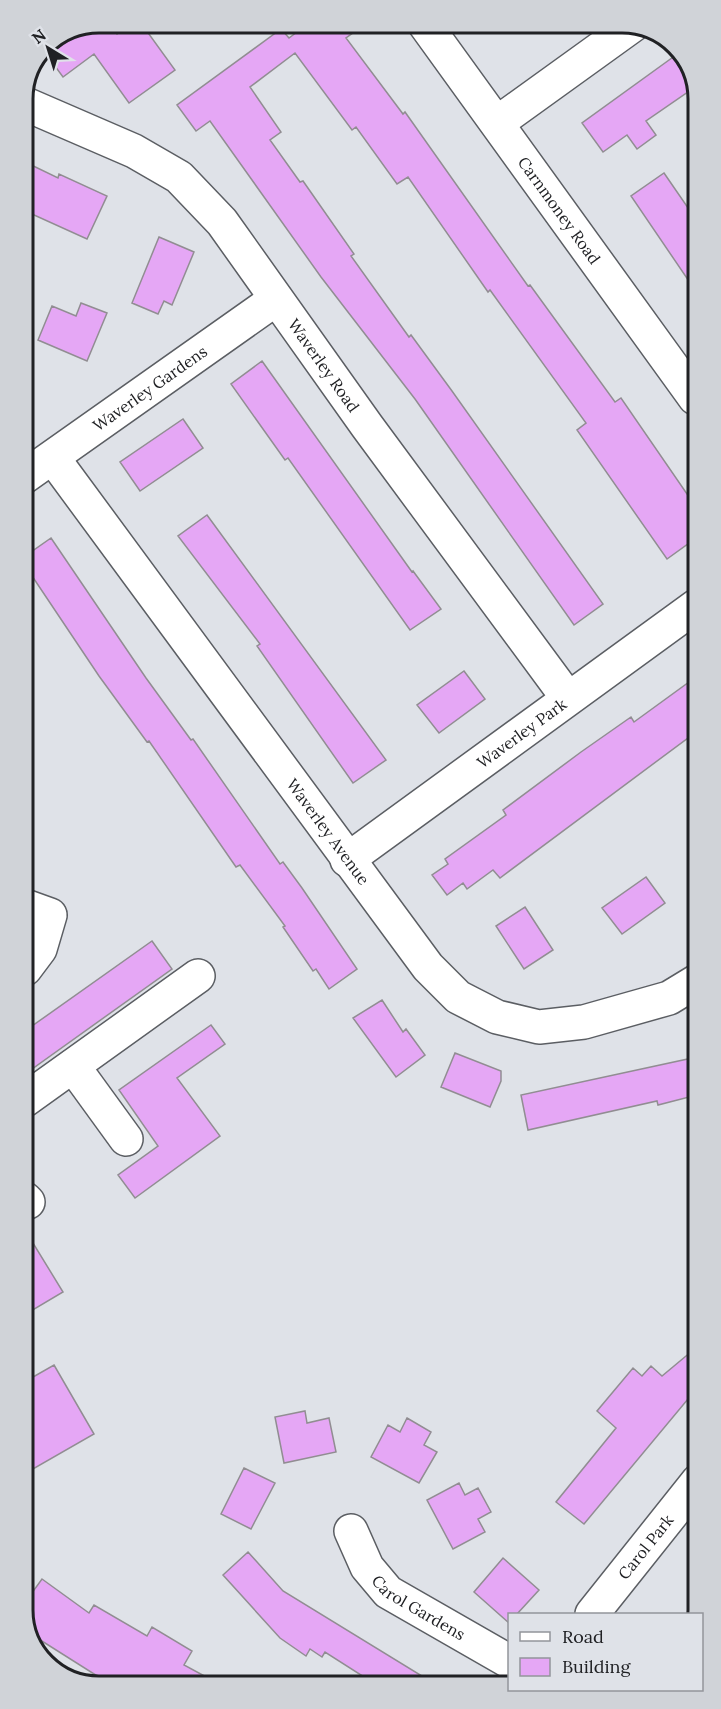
<svg xmlns="http://www.w3.org/2000/svg" width="721" height="1709" viewBox="0 0 721 1709" font-family="Lora,serif">
	<style>
		.building { fill: #e5a7f5; stroke: #918d92; stroke-width: 1.5 }
		.lines { fill: none; stroke-linecap: round; stroke-linejoin: round }
		.minor-casing { stroke: #5b5e63; stroke-width: 36 }
		.minor { stroke: #fff; stroke-width: 33 }
		.labels { text-anchor: middle; dominant-baseline: central; stroke-width: 5; stroke-linejoin: round; paint-order: stroke }
		.street-label { font-size: 16px; fill: #202124; stroke: #dfe2e8 }
		.rim { fill: none; stroke: #202124; stroke-width: 3 }
	</style>
	<rect width="100%" height="100%" fill="#dfe2e8"/>
	<path class="building" d="M97,23l4,7 9,-6 7,10 16,-11h8l34,47 -46,33 -35,-49 -31,23 -20,-27 15,-11z
		M309,23h58l-21,15 57,76 2,-2 123,174 2,-1 85,117 6,-4 75,109v31l-29,21 -90,-129 9,-7 -96,-133 -2,2 -80,-115 -11,7 -41,-57 -4,3 -57,-77 -45,34 31,45 -11,8 30,42 3,-1 51,73 -3,2 58,81 2,-2 41,56 151,213 -29,21 -159,-226 -94,-122 -111,-156 -14,10 -19,-26 104,-76 8,9z
		M676,55l19,26v6l-49,34 10,14 -19,14 -10,-14 -24,17 -21,-29z
		M23,161l35,17 1,-4 48,22 -20,43 -64,-29z
		M664,173l31,45v72l-64,-94z
		M159,237l35,15 -22,53 -8,-4 -6,13 -26,-11z
		M81,303l26,10 -20,48 -49,-21 14,-34 24,10z
		M262,361l150,211 1,-1 28,38 -31,21 -122,-172 -3,2 -54,-76z
		M183,419l20,29 -63,43 -20,-29z
		M207,515l179,245 -33,23 -96,-137 3,-2 -82,-108z
		M51,538l95,140 45,62 2,-1 87,125 3,-2 19,26 55,81 -28,20 -13,-20 -3,2 -30,-44 2,-1 -45,-61 -4,2 -87,-126 -2,1 -48,-66 -75,-112v-7z
		M464,671l21,28 -46,34 -22,-28z
		M696,677v55l-196,146 -7,-8 -26,19 -4,-6 -16,12 -15,-20 16,-11 -3,-5 61,-44 -3,-5 78,-58 50,-35 3,5z
		M646,877l19,26 -43,31 -20,-26z
		M525,907l28,43 -29,19 -28,-43z
		M152,941l20,28 -147,105v-43z
		M382,1000l21,32 3,-3 19,26 -29,22 -43,-59z
		M211,1025l14,19 -48,34 43,58 -85,62 -17,-23 40,-29 -39,-56z
		M455,1053l46,18v10l-11,26 -49,-20z
		M697,1057v38l-39,10 -1,-4 -129,29 -7,-35z
		M25,1230l38,62 -37,22v-26z
		M698,1346v41l-114,137 -28,-22 60,-74 -19,-17 36,-43 9,8 9,-10 11,10z
		M54,1365l40,69 -68,39v-92z
		M305,1411l2,12 22,-5 7,34 -52,11 -9,-46z
		M407,1418l24,14 -7,13 13,7 -18,31 -48,-26 17,-32 12,7z
		M244,1468l31,15 -24,46 -30,-15z
		M459,1483l6,12 13,-7 13,24 -13,7 7,13 -32,17 -26,-49z
		M248,1552l35,39 152,93h-60l-50,-32 -3,5 -12,-8 -4,7 -26,-18 -57,-63z
		M503,1558l36,32 -22,24h-7l-1,9 -35,-31z
		M42,1579l47,34 5,-8 53,31 5,-9 40,24 -8,14 37,20 -108,1 -87,-55v-30z"/>
	<g class="lines">
		<defs>
			<g id="minor">
				<path id="s1" d="M424,23l271,375"/>
				<path id="s2" d="M23,103l111,48 45,26 43,45 145,204 200,271"/>
				<path d="M497,123l136,-98"/>
				<path id="s3" d="M53,458l375,509 30,30 39,20 42,10 45,-5 85,-24 28,-17"/>
				<path id="s4" d="M24,477l252,-178"/>
				<path id="s5" d="M347,860l349,-254"/>
				<path d="M25,906l25,9 -10,34 -15,20"/>
				<path d="M73,1066l53,73"/>
				<path d="M25,1100l173,-124"/>
				<path d="M25,1199l3,3"/>
				<path id="s6" d="M351,1531l16,36 21,25 122,70"/>
				<path id="s7" d="M592,1614l106,-133"/>
			</g>
		</defs>
		<use href="#minor" class="minor-casing"/>
		<use href="#minor" class="minor"/>
	</g>
	<g class="labels">
		<g class="street-label">
			<text stroke="none"><textPath href="#s1" startOffset="231">Carnmoney Road</textPath></text>
			<text stroke="none"><textPath href="#s2" startOffset="411">Waverley Road</textPath></text>
			<text stroke="none"><textPath href="#s4" startOffset="154">Waverley Gardens</textPath></text>
			<text stroke="none"><textPath href="#s5" startOffset="216">Waverley Park</textPath></text>
			<text stroke="none"><textPath href="#s3" startOffset="464">Waverley Avenue</textPath></text>
			<text stroke="none"><textPath href="#s7" startOffset="86">Carol Park</textPath></text>
			<text stroke="none"><textPath href="#s6" startOffset="106">Carol Gardens</textPath></text>
		</g>
	</g>
	<path d="M0 0H721V1709H0ZM99 33H622A66 66 0 0 1 688 99V1610A66 66 0 0 1 622 1676H99A66 66 0 0 1 33 1610V99A66 66 0 0 1 99 33Z" fill="#d0d3d8" fill-rule="evenodd"/>
	<path class="rim" d="M99 33H622A66 66 0 0 1 688 99V1610A66 66 0 0 1 622 1676H99A66 66 0 0 1 33 1610V99A66 66 0 0 1 99 33Z"/>
	<rect x="508" y="1613" width="195" height="78" fill="#dfe2e8" stroke="#93959a" stroke-width="1.5"/>
	<rect x="520" y="1632" width="30" height="9" fill="#ffffff" stroke="#93959a" stroke-width="1.5"/>
	<text x="562" y="1643" font-size="18" fill="#202124">Road</text>
	<rect x="520" y="1658" width="30" height="18" fill="#e5a7f5" stroke="#93959a" stroke-width="1.5"/>
	<text x="562" y="1673" font-size="18" fill="#202124">Building</text>
	<g transform="translate(48 48) rotate(322)" stroke="#dfe2e8" stroke-width="4.5" paint-order="stroke">
	<path d="M0-4.5L10 22L0 15L-10 22Z" fill="#202124"/>
	<text y="-9" font-size="16" font-weight="bold" text-anchor="middle" fill="#202124">N</text>
	</g>
</svg>
